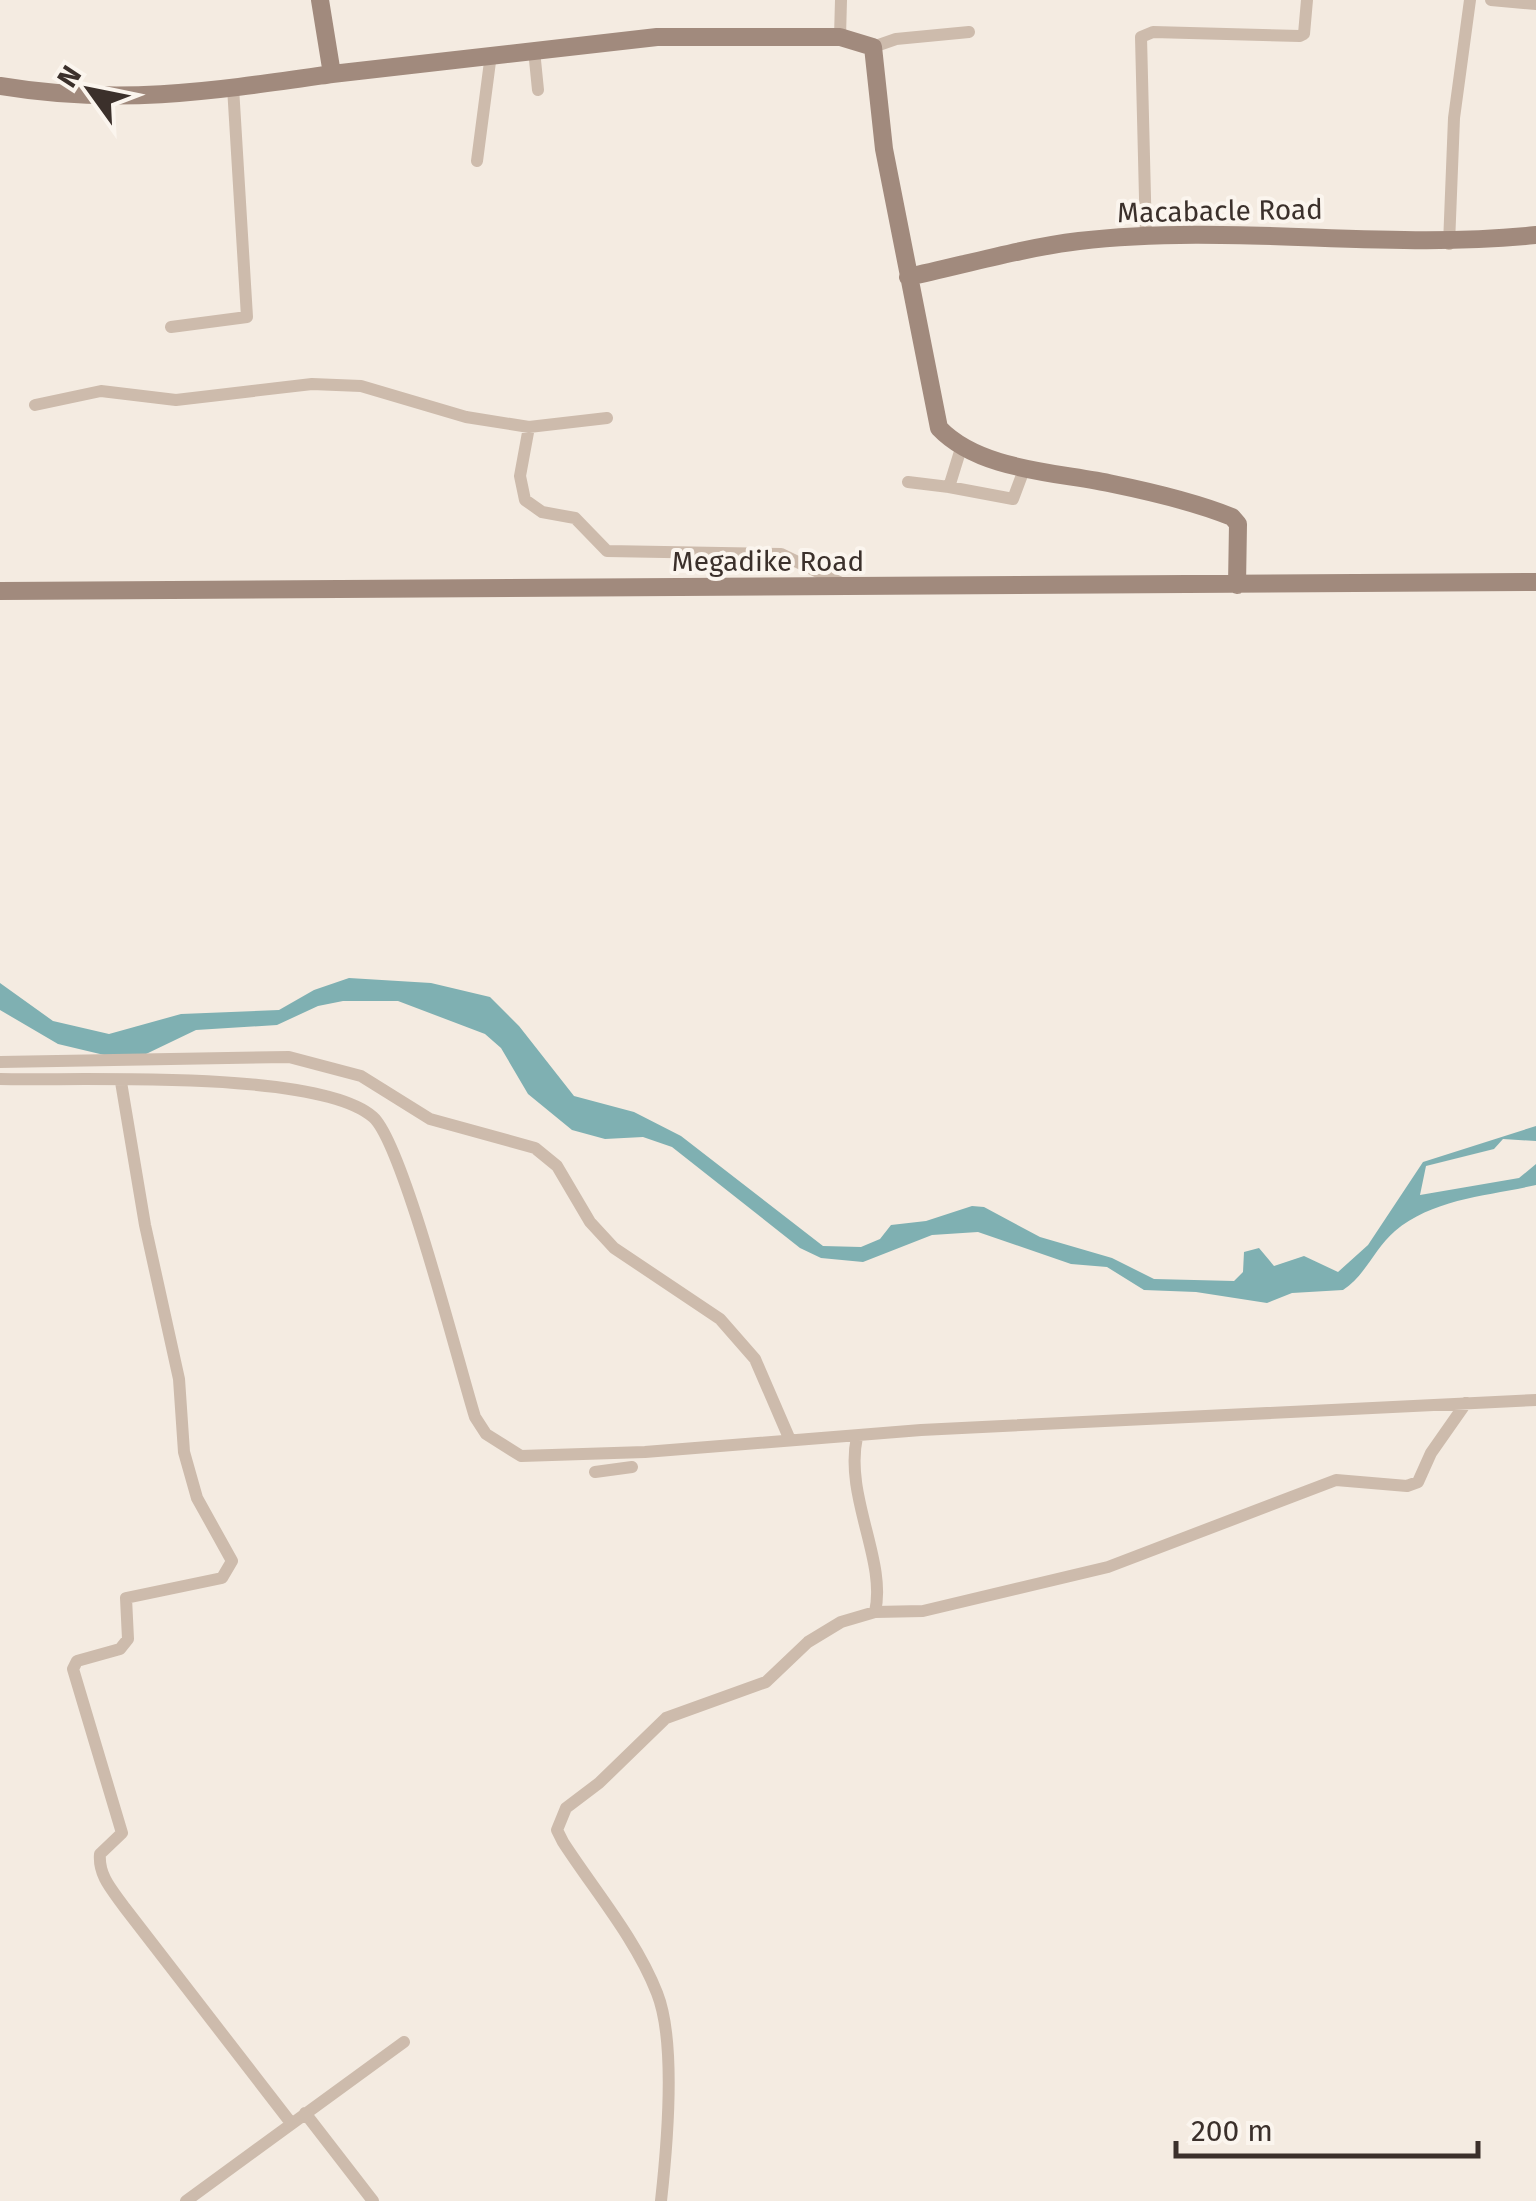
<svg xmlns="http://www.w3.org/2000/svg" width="1536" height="2201" viewBox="0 0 1536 2201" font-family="'Fira Sans',sans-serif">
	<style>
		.water { fill: #7fb0b2 }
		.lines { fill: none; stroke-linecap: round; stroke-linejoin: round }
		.street { stroke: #cdbbac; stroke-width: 12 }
		.secondary { stroke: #a18a7d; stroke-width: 18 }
		.labels { text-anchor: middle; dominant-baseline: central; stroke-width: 8; stroke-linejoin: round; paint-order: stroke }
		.street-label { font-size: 28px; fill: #3b302b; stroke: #fbf5ee }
	</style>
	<rect width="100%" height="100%" fill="#f4ebe1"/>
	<path class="water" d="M349,978l82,5 59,14 29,29 55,70 60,16 47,24 142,110 38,1 19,-8 11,-14 35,-4 46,-15 12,1 56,30 72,21 42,21 80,2 9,-9 1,-20 15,-4 15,18 30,-10 34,16 30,-27 55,-83 113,-36v15l-33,-2 -9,10 -68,17 -6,29 99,-17 17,-14v21c-47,11 -102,13 -141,46 -20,17 -30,45 -52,59l-51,3 -25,10 -71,-11 -52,-2 -37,-23 -36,-3 -93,-32 -46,3 -69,27 -42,-4 -21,-10 -128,-101 -29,-10 -38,2 -33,-9 -44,-36 -27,-46 -16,-14 -87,-33h-55l-25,5 -41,19 -81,5 -50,24 -25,5 -63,-15 -58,-34v-27l53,38 56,13 72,-20 98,-4 35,-20z"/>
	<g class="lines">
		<path class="street" d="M1491,0l45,4
			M840,37l1,-37
			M873,47l23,-8 73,-7
			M534,50l4,40
			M477,161l14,-107
			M1146,238l-5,-201 12,-5 147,4 4,-2 3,-34
			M1449,244l5,-126 16,-118
			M171,327l76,-10 -14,-230
			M35,405l66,-14 75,9 136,-16 49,2 105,31 63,10 78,-9
			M529,427l-9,49 5,24 17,12 33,6 32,33 174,3 64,31
			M962,445l-13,42 64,12 12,-32
			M908,482l41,5
			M0,1062l289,-5 72,19 69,43 105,29 22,18 33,56 24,26 106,71 35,40 35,81
			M0,1079c80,2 318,-10 373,38 30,26 86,249 102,300l11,17 35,22 124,-4 276,-22 615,-30
			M121,1082l24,143 34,154 5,73 13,46 35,63 -10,17 -96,20 2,41 -8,10 -43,12 -4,8 49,164 -22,21c-2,22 13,37 25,54l166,215
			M857,1437c-13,59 30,124 18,175
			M595,1472l37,-5
			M305,2113l68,88
			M186,2201l218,-159
			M661,2201c6,-54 16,-158 -4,-208 -21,-54 -63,-103 -94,-151l-6,-12 9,-22 33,-25 67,-65 100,-36 42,-40 33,-20 34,-10 48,-1 185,-44 228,-87 71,6 11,-4 13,-29 35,-50"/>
		<path class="secondary" d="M332,74l325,-37h183l33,10 11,102 55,279c41,43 119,44 174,56 39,8 82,18 119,33l6,7 -1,61
			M0,86c119,20 214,5 332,-12l-12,-74
			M908,277c56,-12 114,-29 171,-36 151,-18 307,10 457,-6
			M0,591l1536,-9"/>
	</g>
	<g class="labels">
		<g class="street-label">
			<text transform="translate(1220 211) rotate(-1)">Macabacle Road</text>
			<text x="768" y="561">Megadike Road</text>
		</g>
	</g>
	<g transform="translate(90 90) rotate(303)" stroke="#fbf5ee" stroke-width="8" paint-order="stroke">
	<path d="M0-8L18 38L0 25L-18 38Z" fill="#3b302b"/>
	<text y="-15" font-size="28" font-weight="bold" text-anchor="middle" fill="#3b302b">N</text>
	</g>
	<path d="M1176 2141v15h302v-15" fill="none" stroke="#3b302b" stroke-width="5"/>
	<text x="1191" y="2141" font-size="30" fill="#3b302b" stroke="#fbf5ee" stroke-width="8" paint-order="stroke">200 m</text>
</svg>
